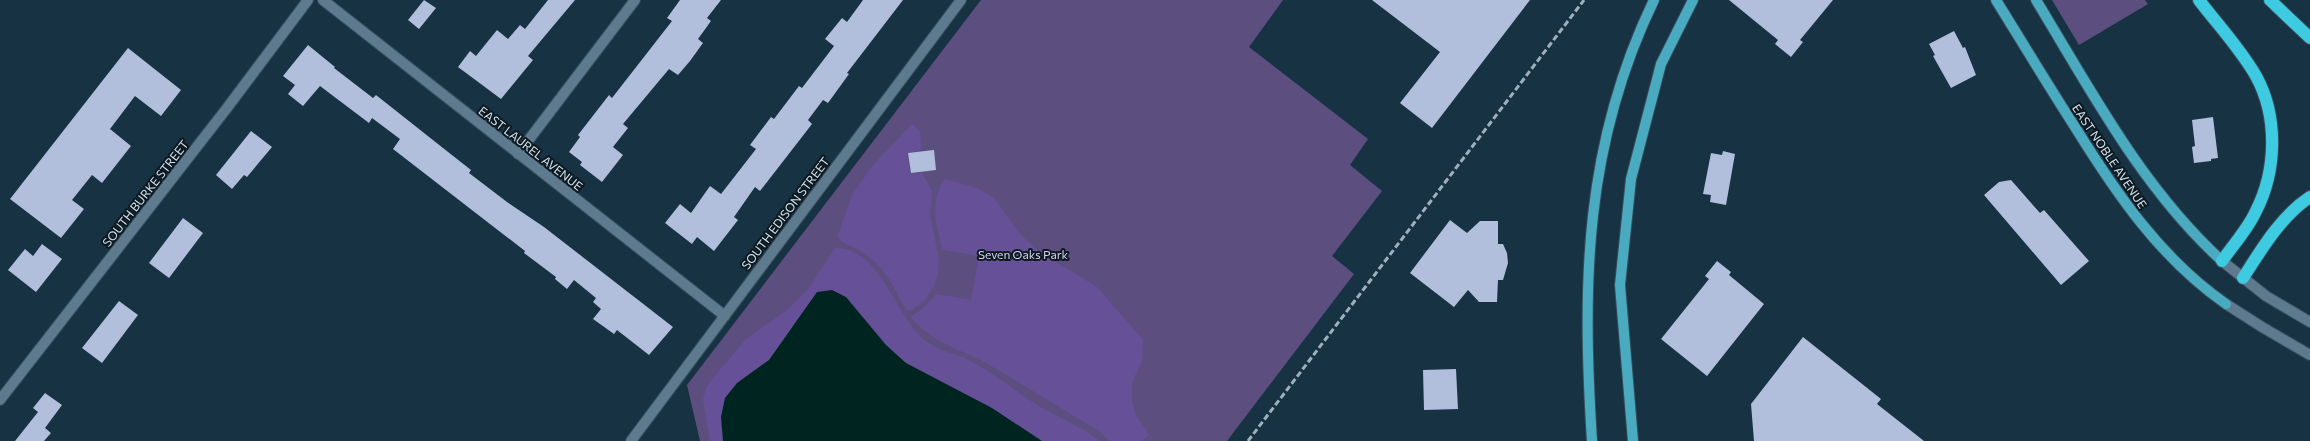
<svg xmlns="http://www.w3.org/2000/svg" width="2310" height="441" viewBox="0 0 2310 441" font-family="Commissioner,sans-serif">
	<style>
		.green { fill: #5c4f7f }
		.forest { fill: #665199 }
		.water { fill: #002520 }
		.building { fill: #b1bedc }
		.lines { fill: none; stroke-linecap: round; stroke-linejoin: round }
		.minor-casing { stroke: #374d5c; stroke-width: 12 }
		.major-casing { stroke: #374d5c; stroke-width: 12 }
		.highway-casing { stroke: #374d5c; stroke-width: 14 }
		.minor { stroke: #5d7a8f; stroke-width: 10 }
		.major { stroke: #4aaac0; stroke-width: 10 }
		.highway { stroke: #3ecae0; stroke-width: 12 }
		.rail { stroke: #9eb0bd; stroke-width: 3; stroke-dasharray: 6 3; stroke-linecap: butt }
		.labels { text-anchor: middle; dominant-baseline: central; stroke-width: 4; stroke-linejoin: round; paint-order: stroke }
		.street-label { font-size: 12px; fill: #d2e1ed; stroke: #0d1920 }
		.park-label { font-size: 12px; fill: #dbd2fb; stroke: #0d1920 }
	</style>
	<rect width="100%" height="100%" fill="#173243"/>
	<path class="green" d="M981,0h302l-34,47 119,92 -18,26 32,26 -50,65 22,18 -127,167h-527l-13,-56z
		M2052,0h93l3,4 -69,41z"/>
	<path class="forest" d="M912,124l8,8 1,18 -14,3 3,21 12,-1 10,18 -2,24 9,45 -1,12 -3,12 -10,16 -13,10h-6c-15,-28 -21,-45 -49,-61 -7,-4 -18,-6 -19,-14l14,-40 22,-31z
		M945,179l31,9 17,9 28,38 17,16 59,36 46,53 -1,21 -10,21v19l4,14 13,20 -8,6h-31l-11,-10 -109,-66c-27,-15 -60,-23 -79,-48l15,-11 10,-12 35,6 8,-44 -36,-6c-7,-24 -14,-50 2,-71z
		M835,248c43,-1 59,63 85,88 13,14 37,17 54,27 22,12 42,28 63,42 20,12 44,21 63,36h-390l-7,-41 3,-12 7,-10 33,-39 40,-28 23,-23z"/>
	<path class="water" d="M832,290l14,7 40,48 20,18 86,45 50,33h-319l-2,-24 4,-19 12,-15 32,-23 48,-68z"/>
	<path class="building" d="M424,0l12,8 -17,21 -11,-9z
		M548,0h27l-47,56 5,4 -32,39 -43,-32 12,-16 6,5 21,-26 11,9 12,-14 5,4z
		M680,0h41l-14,18 4,3 -13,18 5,4 -13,18 -12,14 -9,-6 -46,55 5,4 -15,19 10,8 -21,27 -22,-17 2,-3 -13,-10 11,-15 -2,-2 31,-40 3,3 60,-77 -5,-3z
		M863,0h40l-56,73 2,1 -21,29 -5,-3 -15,20 4,4 -52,67 -5,-4 -21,30 4,3 -24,31 -17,-14 -5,7 -27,-21 15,-19 11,9 19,-27 11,8 35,-45 -6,-4 21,-28 3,2 25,-33 3,2 32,-42 -9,-7 17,-21 5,4z
		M1372,0h158l-98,128 -32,-25 40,-51z
		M1729,0h104l-33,40 3,2 -12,15 -16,-13 3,-4z
		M1954,31l9,17 2,-1 11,28 -25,13 -18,-32 2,-1 -6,-11z
		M308,45l27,22 -1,1 39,30 3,-3 67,53 28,22 -2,3 38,29 37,25 129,100 -24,28 -32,-25 -3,4 -21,-15 8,-10 -8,-7 3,-4 -22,-18 -7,9 -12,-10 1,-2 -32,-24 1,-2 -132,-102 7,-10 -28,-21 -3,5 -49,-37 -17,20 -15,-12 7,-9 -12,-9z
		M128,48l53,42 -20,26 -26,-20 -25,33 21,17 -29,37 -10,-8 -20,25 12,9 -23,29 -51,-39z
		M2213,117l5,41 -7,1v2l-17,2 -2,-16 3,-1 -3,-26z
		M251,131l21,16 -25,30 -3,-2 -12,14 -16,-14z
		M934,150l2,20 -25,3 -3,-20z
		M1723,151l12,3 -9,51 -16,-3 1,-7 -8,-1 8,-41 11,2z
		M2011,180l29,33 4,-3 45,51 -28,24 -77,-90 15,-13z
		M183,218l20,15 -34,45 -20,-15z
		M1450,220l17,13 13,-12h18v23h5l4,9 1,10 -5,17h-5l-1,22h-18l-11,-12 -14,17 -44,-34z
		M42,244l20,15 -26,33 -28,-22 17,-21 8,7z
		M1717,261l14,11 -2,3 35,29 -57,72 -46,-37 48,-60 -4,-3z
		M119,301l19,14 -36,48 -20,-15z
		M1803,337l78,62 -4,5 47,37h-170l-3,-37z
		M1456,369l2,40 -34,1 -1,-40z
		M45,393l17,12 -17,23 6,5 -7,8h-29l23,-29 -5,-4z"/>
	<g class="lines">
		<defs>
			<path id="minor" d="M323,0l402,316
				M518,154l117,-154
				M2222,261l44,35 44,26
				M2226,304l36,23 48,28
				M0,400l227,-292 81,-108
				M631,441l330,-441"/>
			<path id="major" d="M1996,0c26,42 52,85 79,127 41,66 85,131 151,177
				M2036,0c56,92 106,188 186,261
				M1592,441c-10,-158 -8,-296 62,-441
				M1633,441l-13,-156 11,-106 30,-115 32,-64"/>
			<path id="highway" d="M2199,0c19,25 41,48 57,76 22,40 21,94 0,135 -8,18 -23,34 -34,50
				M2270,0l40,38
				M2243,278c18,-28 38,-62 67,-81"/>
		</defs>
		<use href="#minor" class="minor-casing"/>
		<use href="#major" class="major-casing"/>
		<use href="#highway" class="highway-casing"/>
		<use href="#minor" class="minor"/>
		<use href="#major" class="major"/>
		<use href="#highway" class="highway"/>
		<path class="rail" d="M1248,441l336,-441"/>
	</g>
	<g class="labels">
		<g class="street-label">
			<text transform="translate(531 148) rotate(38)">EAST LAUREL AVENUE</text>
			<text transform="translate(2110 156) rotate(56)">EAST NOBLE AVENUE</text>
			<text transform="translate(145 193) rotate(-52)">SOUTH BURKE STREET</text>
			<text transform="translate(785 213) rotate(-53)">SOUTH EDISON STREET</text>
		</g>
		<g class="park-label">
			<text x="1023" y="254">Seven Oaks Park</text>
		</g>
	</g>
</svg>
